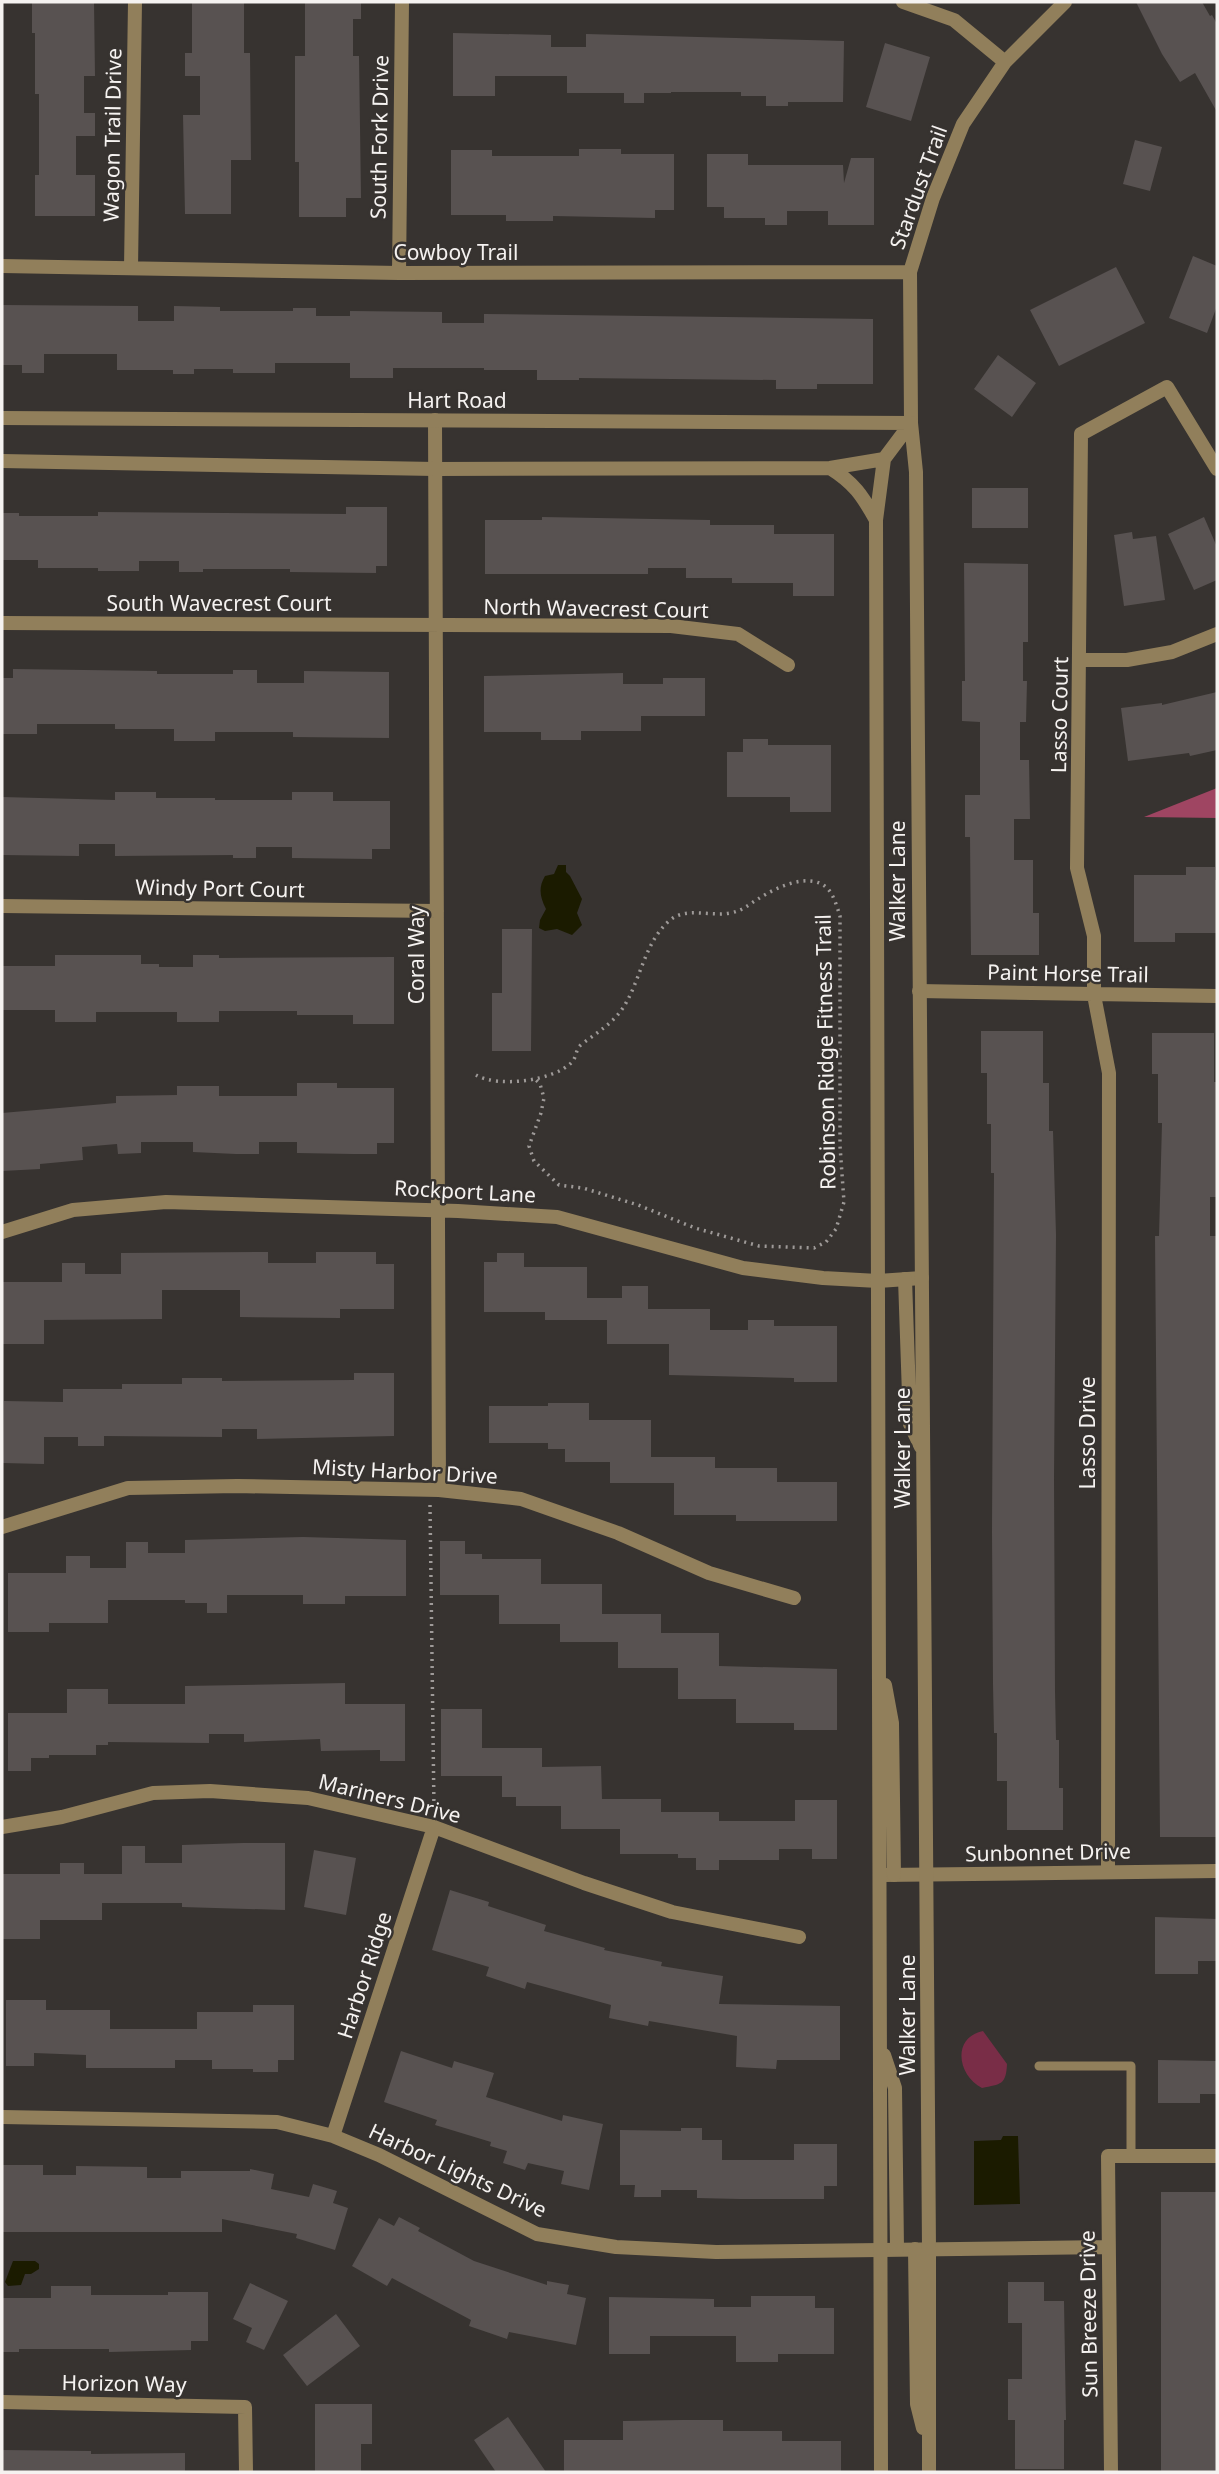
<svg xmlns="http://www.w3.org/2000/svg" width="1219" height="2474" viewBox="0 0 1219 2474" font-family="'Noto Sans',sans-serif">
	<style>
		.green { fill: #792d47 }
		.forest { fill: #9f4562 }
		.water { fill: #1b1b00 }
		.building { fill: #585251 }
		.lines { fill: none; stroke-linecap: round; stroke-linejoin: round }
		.path { stroke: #9e9a98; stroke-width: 3.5; stroke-dasharray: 2 5; stroke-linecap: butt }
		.service { stroke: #917f5b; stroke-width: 9 }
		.minor { stroke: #917f5b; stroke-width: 14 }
		.tertiary { stroke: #917f5b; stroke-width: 14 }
		.labels { text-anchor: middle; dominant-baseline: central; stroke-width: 5; stroke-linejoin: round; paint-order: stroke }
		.street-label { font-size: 21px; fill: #f5f2f0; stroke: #373330 }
	</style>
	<rect width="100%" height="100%" fill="#373330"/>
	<path class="green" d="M983,2031l24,33c-1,21 -6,20 -25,24 -24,-12 -31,-50 1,-57z"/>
	<path class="forest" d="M1217,788v30l-73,-1z"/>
	<path class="water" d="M558,865h8v7l4,4 12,23 -5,14 5,12 -10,10 -15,-6 -12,2 -6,-3 1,-8 6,-11c-6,-12 -8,-21 -1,-33l9,-2z
		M1003,2136h15l2,68 -46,1v-64l27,-1z
		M13,2261h22l4,3v5l-8,5h-6l-4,11 -13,1 -3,-4z"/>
	<path class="building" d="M32,2h62l1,74h-11v37h11v23h-19v39h19v41h-60v-41h4v-81h-4v-61h-3z
		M192,2h52v51h6l1,107h-20v54h-46l-2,-99h17v-39h-15v-23h7z
		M305,2h56v17h-8v37h6l2,142h-15v19h-47v-55h-4v-106h10z
		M1136,2h66l8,14 2,-1 5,9v88l-22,-39 -15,9 -18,-28z
		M453,33l98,2v12h35v-13l258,7 -1,61h-55v4h-22v-10h-25v-4h-70v1h-27v10h-20v-10h-57v-17h-72v20h-42z
		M885,43l45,14 -19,64 -45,-14z
		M1135,140l27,7 -12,44 -27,-7z
		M579,149h42v5h53v56h-19v8l-102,-2v5h-47v-6h-55v-65h41v6h87z
		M707,154h41v11h95l1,18 7,-25h23v67h-46v-14h-41v14h-22v-7h-41v-11h-17z
		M1193,256l24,10v40l-10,27 -38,-15z
		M1116,267l29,56 -86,43 -29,-56z
		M2,305l136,1v15h36v-15l46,1v4h73v-3h23v8h34v-5l92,1v11h42v-9l389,5v65h-56v5h-41v-9l-197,-2v2h-42v-10h-53v-2h-91v10h-43v-15h-75v10h-42v-4h-39v5h-21v-4h-56v-16h-73v19h-22v-8h-20z
		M998,355l38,28 -24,34 -38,-28z
		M972,488h56v40h-56z
		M346,507h41v59h-11v7l-86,-1v-3h-87v3h-24v-11h-40v10h-41v-3h-60v-8h-36v-47h17v3h79v-4l248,2z
		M542,517l168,3v5h64v9h60v62h-41v-13h-61v-5h-46v-10h-38v6h-163v-54h57z
		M1204,517l13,30v33l-23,10 -26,-56z
		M1132,532l1,7 23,-3 9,64 -41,6 -10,-71z
		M964,563l64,1v78h-5v39h4l-1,41h-6v38h9l1,59h-16v41h19v53h6v42h-68l-1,-118h-5v-42h15v-73l-18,-1v-40h3z
		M13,669l144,2v3h76v-4h24v13h47v-12l85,1v66l-96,-1v-5h-78v9h-41v-12h-59v-5h-78v10h-35v-56h11z
		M623,673v11h40v-6h42v38h-64v15h-60v9h-40v-8h-57v-56z
		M1217,692v58l-27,6 -1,-3 -61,8 -7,-53 41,-5v2z
		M743,739h25v6h63v67h-41v-15h-63v-45h16z
		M115,792h41v6h59v2h77v-8h41v9h57v48h-18v10l-80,-1v-11h-36v11h-23v-3l-118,1v-12h-36v12l-77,-1v-58l113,3z
		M1186,867h29v13h2v53h-42v9h-41v-67h52z
		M502,929h30l-1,122h-39v-58h10z
		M55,955h86v9h18v3h34v-12h26v3l175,-1v67h-41v-9h-56v-4h-78v11h-42v-10h-81v10h-41v-12h-53v-44h53z
		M981,1031h62v52h6v48h4l3,104 -2,243 1,213 1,49h3v48h4v42h-56v-49h-10v-48h-3l-1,-49 -1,-152 2,-359h-3v-49h-4v-51h-6z
		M1152,1033h62v49h3v115h-7v39h7v601h-57l-5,-601h4l3,-113h-4v-49h-6z
		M297,1083h40v5h57v55h-17v11h-24l-56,-1v-11h-38v12h-23l-43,-2v-10h-52v11l-23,1 -1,-10 -35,3 1,13 -43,4v5l-38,2v-58l114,-10v-7l61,-1v-9h42v10h78z
		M268,1252v11h48v-11h60v12h18v45h-54v9l-100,-1v-27h-78v29l-118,1v24h-41v-62h59v-19h23v11h36v-21z
		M497,1253h27v14h63v31h35v-12h26v23h62v21h38v-10h26v6h63v56h-43v-4l-125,-3v-31h-62v-24h-62v-8h-61v-50h13z
		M354,1373h40v63l-137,3v-10h-35v8l-118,-1v10h-26v-9h-34v27l-41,-1 1,-62 59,1v-13h59v-5h60v-6h40v3l132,-1z
		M548,1403h41v17h62v37h64v11h62v14h60v39h-101v-6h-62v-32h-64v-21h-45v-13h-17v-6h-59v-37h59z
		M303,1537l103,3v56h-61v8h-42v-9h-76v18h-20v-10h-22v-3h-77v23h-59v9h-41v-59h58v-17h24v12h36v-26h22v11h37v-13z
		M440,1541h25v13h17v5h59v25h61v30h59v19h58v33l118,3v61h-43v-7h-58v-24h-58v-31h-60v-26h-58v-18h-61v-29h-59z
		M345,1683v21h60v57h-25v-11l-59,1 -1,-12 -76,3v-8h-35v9l-101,-1v3h-12v10h-47v3h-18v13h-23v-58h59v-24h41v15h77v-18z
		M441,1709h41v39h60v19l59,-1 1,33h59v13h58v9h76v-21h42v59h-25v-10h-33v11h-60v10h-23v-12h-18v-4h-58v-25h-59v-23h-45v-9h-14v-21h-61z
		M243,1843h42v67l-103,-3v-4h-80v17h-62v19h-38v-65h58v-11h24v11h38v-28h23v17h37v-18z
		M314,1850l42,8 -10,57 -42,-8z
		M450,1890l39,12 -1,4 58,19 -2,6 61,17 -1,2 58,12 -1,4 62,10 -4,28 121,2v54h-63l-1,9 -40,-2 1,-31 -88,-15 -1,5 -39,-8 2,-13 -84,-23 -2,7 -39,-13 3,-9 -57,-17z
		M1155,1917l62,2v42h-19v13h-43z
		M6,2000h40v10h64v19h87v-17h56v-7h41v55h-16v12h-25v-3h-41v-9h-37v8h-89v-13l-52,-2v13h-28z
		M401,2051l51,17 2,-7 40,12 -8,24 76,24 1,-6 40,9 -14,66 -28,-6 3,-13 -36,-8 -3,7 -22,-7 4,-12 -17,-5 1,-4 -56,-17 2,-5 -53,-18z
		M1158,2060l59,1v33h-17v9h-42z
		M681,2128h21v12h20v20h72v-16h43v42h-13v13h-84l-43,-1v-8h-36v7h-27l1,-12h-15v-55l61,1z
		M3,2165h40v10h33v-9l71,1v11h34v-7h69v-2l24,5 -3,15 38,8 4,-13 24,7 -4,12 15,5 -13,42 -39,-12 1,-4 -75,-15v13h-219z
		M1161,2192h56v280h-56z
		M399,2217l21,11 -2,3 56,30 73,24v-4l22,4 -2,9 19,4 -10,47 -67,-13 -2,7 -38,-13 2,-6 -79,-42 -5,8 -35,-20 27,-48 15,8z
		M1008,2282h36v19h20l2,119h-2v49h-49v-49h-7v-41h14v-56h-14z
		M250,2283l38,18 -24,49 -18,-8 6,-14 -19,-9z
		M51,2286h40v9h77v-3h40v49h-17v9l-82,2v-3h-90v3h-17v-54h49z
		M751,2296h64v12h19v46h-56v8h-42v-26h-86v18h-41v-57l105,2v8h37z
		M336,2314l24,32 -53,40 -24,-31z
		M315,2404h57v40h-11v28h-46z
		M508,2417l38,55h-50l-22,-32z
		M682,2420h41v11h59v10h59v31h-277v-32h59v-19z
		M2,2450l89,1v3l94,-1v19h-183z"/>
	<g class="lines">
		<path class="path" d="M476,1075c22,13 78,6 96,-13 5,-5 3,-13 10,-18 17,-13 35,-23 45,-43 14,-25 19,-60 42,-80 17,-15 40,-4 61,-8 12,-2 18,-8 28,-14 17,-11 51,-28 69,-11 7,7 10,19 13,28v230l4,56 -8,27 -10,13 -12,6 -55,-2 -64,-18 -57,-23 -55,-17 -24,-3 -25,-24 -5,-15 12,-33 3,-15 -4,-14 -5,-5
			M430,1505l4,304"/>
		<path class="service" d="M1039,2066h92v90"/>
		<path class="minor" d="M903,2l51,18 51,42
			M2,266l397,7 511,-1
			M131,268l4,-266
			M399,273l3,-271
			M435,420l4,1070
			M911,423l-1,-151 23,-74 30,-74 42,-62 60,-60
			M2,623l669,3 67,8 50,31
			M1081,660h46l45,-8 45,-18
			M2,906l435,5
			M919,991l298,5
			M2,1232l71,-22 93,-8 292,9 99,6 186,51 80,10 55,3 44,-3
			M2,1527l126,-39 109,-2 202,4 82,9 97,34 91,40 85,25
			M2,1827l60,-10 91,-24 57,-2 98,7 126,29 150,56 88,29 127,25
			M1108,1872l1,-799 -15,-78v-59l-17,-68 4,-434 86,-47 50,82
			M883,1875l334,-4
			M2,2117l275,5 56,14 46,19 158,79 79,13 100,5 392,-5
			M333,2136l101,-309
			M2,2402l243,5 1,65
			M1111,2472l-3,-316h109"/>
		<path class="tertiary" d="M2,418l909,5
			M911,423l5,49 13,1777v223
			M2,461l433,8 395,-1 54,-9
			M830,468c24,15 32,27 46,52
			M905,1279l5,145 11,23
			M885,1685l7,38 2,152
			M884,2055l11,33 2,161
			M915,2249l2,155 6,24
			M881,2472l-5,-1952 8,-61 27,-36"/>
	</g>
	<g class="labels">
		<g class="street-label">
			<text transform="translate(112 135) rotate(-89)">Wagon Trail Drive</text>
			<text transform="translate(379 137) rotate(-89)">South Fork Drive</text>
			<text transform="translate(918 187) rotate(-70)">Stardust Trail</text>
			<text x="456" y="252">Cowboy Trail</text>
			<text x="457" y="400">Hart Road</text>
			<text x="219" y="603">South Wavecrest Court</text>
			<text transform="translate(596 608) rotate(1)">North Wavecrest Court</text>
			<text transform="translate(1059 715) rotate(-89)">Lasso Court</text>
			<text transform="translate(897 881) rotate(-90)">Walker Lane</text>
			<text transform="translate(220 888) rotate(1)">Windy Port Court</text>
			<text transform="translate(416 955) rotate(-90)">Coral Way</text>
			<text transform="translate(1068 973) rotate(1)">Paint Horse Trail</text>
			<text transform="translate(825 1052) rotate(-91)">Robinson Ridge Fitness Trail</text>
			<text transform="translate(465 1191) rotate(3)">Rockport Lane</text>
			<text transform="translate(1087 1433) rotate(-90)">Lasso Drive</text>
			<text transform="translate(902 1448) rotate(-90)">Walker Lane</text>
			<text transform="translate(405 1471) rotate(3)">Misty Harbor Drive</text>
			<text transform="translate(390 1798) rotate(14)">Mariners Drive</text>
			<text transform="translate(1048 1852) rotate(-1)">Sunbonnet Drive</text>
			<text transform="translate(364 1975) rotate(-72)">Harbor Ridge</text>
			<text transform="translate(907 2015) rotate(-90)">Walker Lane</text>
			<text transform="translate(458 2170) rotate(25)">Harbor Lights Drive</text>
			<text transform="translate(1088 2314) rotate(-91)">Sun Breeze Drive</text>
			<text transform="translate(124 2383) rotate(1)">Horizon Way</text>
		</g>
	</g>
	<rect width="1219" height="2474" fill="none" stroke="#f5f2f0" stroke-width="7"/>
</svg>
